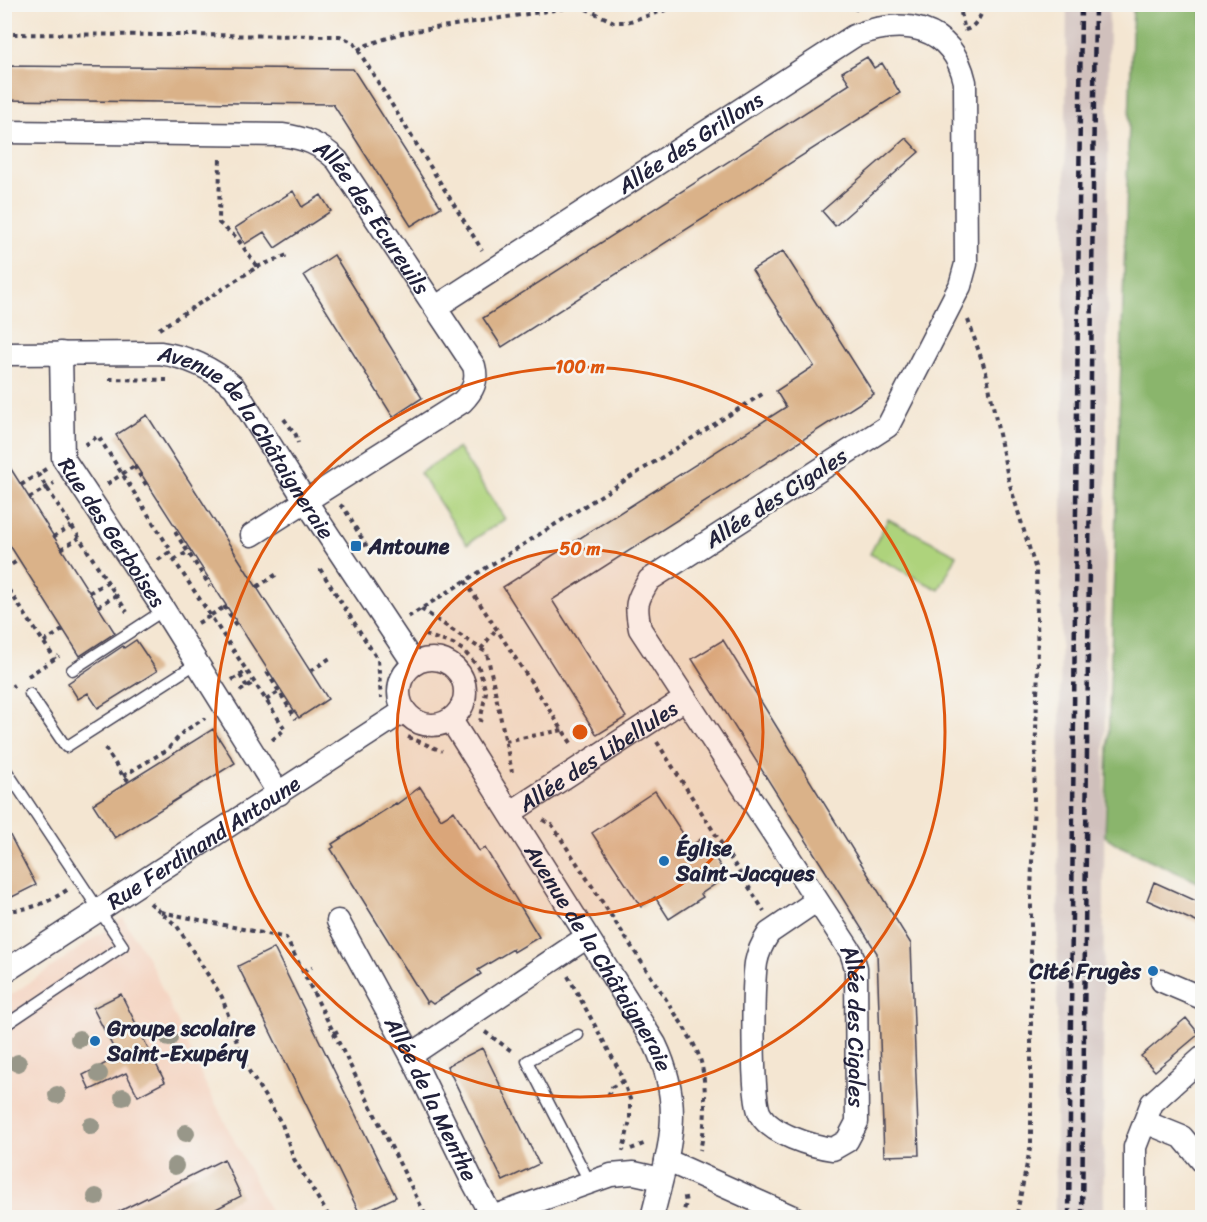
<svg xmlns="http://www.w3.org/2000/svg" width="1207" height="1222" viewBox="0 0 1207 1222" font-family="Sriracha,sans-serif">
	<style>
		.built { fill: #f4d3c0 }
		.industrial { fill: #d0c0bc }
		.green { fill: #aed37c; stroke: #687a5c; stroke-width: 1.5 }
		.forest { fill: #8ab56c; stroke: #566c54; stroke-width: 1.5 }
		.building { fill: #dab289 }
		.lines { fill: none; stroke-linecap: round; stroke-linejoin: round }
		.lane-casing { stroke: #423f52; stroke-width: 13 }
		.street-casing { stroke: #423f52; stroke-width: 25 }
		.path { stroke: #423f52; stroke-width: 4; stroke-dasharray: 4.5 4.5; stroke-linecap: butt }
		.lane { stroke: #fff; stroke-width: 10 }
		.street { stroke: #fff; stroke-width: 22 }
		.rail { stroke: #22223b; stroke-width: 4.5; stroke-dasharray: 9 4.5; stroke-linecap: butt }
		.tree { fill: #989789 }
		.ring { fill: none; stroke: #de560e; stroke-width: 3 }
		.poi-dot { fill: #1f6fb2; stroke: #f6f6f2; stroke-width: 2 }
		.labels { text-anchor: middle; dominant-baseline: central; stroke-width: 5; stroke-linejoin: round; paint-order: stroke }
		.street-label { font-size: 22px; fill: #22223b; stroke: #f6f6f2 }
		.poi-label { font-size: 22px; font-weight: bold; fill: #22223b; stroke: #f6f6f2; text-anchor: start }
		.centre { fill: #de560e; stroke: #f6f6f2; stroke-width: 3 }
		.ring-label { font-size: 18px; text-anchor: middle; font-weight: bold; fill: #de560e; stroke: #f6f6f2; stroke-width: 5; stroke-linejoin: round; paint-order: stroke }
	</style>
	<rect width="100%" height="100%" fill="#f6f6f2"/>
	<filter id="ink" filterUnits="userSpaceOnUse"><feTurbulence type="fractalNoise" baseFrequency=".0167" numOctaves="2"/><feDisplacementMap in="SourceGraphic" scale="12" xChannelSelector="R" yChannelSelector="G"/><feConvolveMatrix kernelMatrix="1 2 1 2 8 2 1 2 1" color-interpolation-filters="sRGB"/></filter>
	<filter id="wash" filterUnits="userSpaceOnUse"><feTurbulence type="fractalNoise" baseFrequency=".008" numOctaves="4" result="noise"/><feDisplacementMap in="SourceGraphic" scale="24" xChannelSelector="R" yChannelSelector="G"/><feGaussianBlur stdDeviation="1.35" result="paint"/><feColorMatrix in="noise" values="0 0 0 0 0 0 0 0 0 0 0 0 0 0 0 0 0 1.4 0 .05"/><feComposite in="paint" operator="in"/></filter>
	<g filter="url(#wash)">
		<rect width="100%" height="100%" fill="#f4e6d2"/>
		<path class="built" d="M123,918l27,44 55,121 68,134h-268l-1,-217z"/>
		<path class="industrial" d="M1109,4l-6,1054 1,159 -49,1 12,-1213z"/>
		<path class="green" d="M458,448l47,71 -38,25 -47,-71z
			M888,519l69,36 -18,35 -69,-36z"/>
		<path class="forest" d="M1133,5h69v879l-82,-38 -15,-10z"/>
		<g id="blocks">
			<path class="building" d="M867,57l7,11 8,-5 18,30 -398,254 -19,-29 367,-234 -8,-12z
				M4,66l349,3 88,138 -30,19 -78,-122 -329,-4z
				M906,138l13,14 -84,74 -13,-15z
				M293,191l9,16 19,-12 10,16 -56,37 -11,-16 -19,12 -10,-16z
				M783,251l91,143 -322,206 74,117 -29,18 -94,-148 283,-180 -10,-16 38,-25 -62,-96z
				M334,255l88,143 -29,19 -89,-142z
				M147,415l181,284 -29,19 -183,-283z
				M4,458l111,175 -35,23 -76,-120z
				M136,640l21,31 -59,37 -10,-15 -10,6 -10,-16 55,-37 1,2z
				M723,640l188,304 8,211 -35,1 -7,-203 -185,-294z
				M213,729l22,34 -120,75 -22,-34z
				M420,787l21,32 13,-8 25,40 6,-3 54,89 -25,15 -1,-3 -35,21 3,4 -48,30 -4,-3 -2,2 -96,-154 3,-2 -2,-3 64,-41 1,1z
				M655,791l36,55 11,-8 25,38 -26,18 2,3 -34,22 -14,-22 -14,10 -49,-74z
				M4,824l32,61 -32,16z
				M1154,882l49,22v21l-56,-25z
				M274,948l122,249 -36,17 -122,-248z
				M121,994l44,88 -27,14 -12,-23 -36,17 -7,-15 35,-18 -25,-49z
				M1186,1018l13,16 -44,37 -14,-15z
				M482,1048l57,116 -36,17 -56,-115z
				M224,1159l17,37 -42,22h-93z"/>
		</g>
	</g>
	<g filter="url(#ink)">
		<use href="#blocks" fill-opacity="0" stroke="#423f52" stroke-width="1.5"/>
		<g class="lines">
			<defs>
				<path id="lane" d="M72,670l92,-60
					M30,694l36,53 131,-84
					M4,767l119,179 -119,80
					M578,1035l-51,26 63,122"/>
				<g id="street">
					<path id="s1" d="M4,132l278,3c23,3 38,9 55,25l137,206c4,15 -1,25 -12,36l-210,133"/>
					<path id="s2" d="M436,307l418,-271c48,-19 98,-12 111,46l1,182 -6,22 -72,140 -239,154c-13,21 -14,25 -9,49l211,323 5,16 1,154 -10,19 -14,8c-22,-3 -62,-15 -73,-35 -9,-16 -7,-129 -4,-151 2,-11 7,-21 13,-30l47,-32"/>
					<path id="s3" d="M61,353l2,105 101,152 115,184"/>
					<path id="s4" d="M4,354l156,-1c29,4 52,15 74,34l71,113 109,164"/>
					<circle cx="432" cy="692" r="33"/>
					<path id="s5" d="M451,720l204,324c31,65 13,108 -3,174"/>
					<path id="s6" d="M510,813l175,-114"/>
					<path id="s7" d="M338,921l73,134 60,123 21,39 119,-42 23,-2 27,6"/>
					<path id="s8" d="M4,972l400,-261"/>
					<path d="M1162,981l40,17"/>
					<path d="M411,1055l176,-118"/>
					<path d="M1145,1122l37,15 20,24"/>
					<path d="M666,1160l129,58"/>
					<path d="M1135,1218v-71l17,-44 50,-45"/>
				</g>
			</defs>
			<use href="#lane" class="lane-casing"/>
			<use href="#street" class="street-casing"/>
			<path class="path" d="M845,4l16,7
				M959,4l6,27
				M965,30c12,-3 16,-16 21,-26
				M4,34l336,2 14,7 4,7 124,200
				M358,50l9,-5 35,-12 178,-27 34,16h13l58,-18
				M257,267l33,-13
				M968,320l18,52 23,110 27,88 2,95 -7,230v249l-15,74
				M159,329l98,-62 -20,-29 -18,-15 1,-67
				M109,379l58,1
				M284,419l12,16 2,8
				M85,445l13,-9 72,113 -2,2 117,178 -14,12
				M134,466l13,20
				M46,469l-8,5 89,138
				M107,484l29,-19
				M21,485l17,-11
				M29,498l25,-15
				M340,505l4,3 24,41
				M175,532l35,54
				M53,537l18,-11
				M61,549l18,-11
				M158,560l12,-8
				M174,560l17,-10
				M4,569l15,-9
				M320,569l58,91 3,38
				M465,581l108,165
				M4,583l51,76
				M257,587l20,-13
				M89,593l18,-11
				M224,606l13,21
				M98,607l18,-12
				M421,609l66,44 25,119
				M211,615l15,-9
				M408,617l356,-224
				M198,623l12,-7
				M425,635l28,9 10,6 16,18 7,24 -6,30
				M44,642l20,-13
				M481,649l16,-21
				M311,671l19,-13
				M267,672l29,47
				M240,675l7,12
				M28,676l31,-20
				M232,680l15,-9
				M4,691l10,-6
				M240,691l14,-9
				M266,700l14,-9
				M408,737l34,14
				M505,741l58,-11
				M657,742l107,169
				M105,748l18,28 6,5
				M123,776l44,-26 16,-18 22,-14
				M543,820l9,5 130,199c7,12 15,24 19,38 6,24 5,64 -1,88
				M150,903l27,23 45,71 22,66 38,61 12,35 36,59
				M4,911c25,-1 42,-7 63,-21
				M161,912l125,26 141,280
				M303,971l9,-4
				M568,976l50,92 12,31v21l-7,31
				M485,1032l28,20
				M334,1033l8,-4
				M608,1096l4,-9 11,-6
				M631,1149l15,-6
				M447,1218l16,-7
				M682,1218l4,-15 -2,-11"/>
			<use href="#lane" class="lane"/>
			<use href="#street" class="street"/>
			<path class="rail" d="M1069,1218l12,-1214
				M1082,1218l13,-1214"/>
		</g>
		<g class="tree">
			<circle cx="169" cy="1038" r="9"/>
			<circle cx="79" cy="1039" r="9"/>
			<circle cx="18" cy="1063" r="9"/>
			<circle cx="99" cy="1074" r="9"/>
			<circle cx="57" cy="1095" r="9"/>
			<circle cx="123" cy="1097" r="9"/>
			<circle cx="91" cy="1126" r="9"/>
			<circle cx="186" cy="1133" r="9"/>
			<circle cx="175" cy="1166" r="9"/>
			<circle cx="96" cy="1197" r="9"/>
		</g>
	</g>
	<circle cx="580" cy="732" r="183" fill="#de560e" fill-opacity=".12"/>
	<g class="ring">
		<circle cx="580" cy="732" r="183"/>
		<circle cx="580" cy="732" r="365"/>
	</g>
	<g class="poi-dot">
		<rect x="350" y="540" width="12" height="12" rx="3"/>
		<circle cx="664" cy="861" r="6"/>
		<circle cx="1153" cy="971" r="6"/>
		<circle cx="95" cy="1041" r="6"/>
	</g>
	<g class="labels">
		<g class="street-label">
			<text stroke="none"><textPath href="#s2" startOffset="303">Allée des Grillons</textPath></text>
			<text stroke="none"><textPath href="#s1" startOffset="406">Allée des Écureuils</textPath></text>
			<text stroke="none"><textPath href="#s4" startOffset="285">Avenue de la Châtaigneraie</textPath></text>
			<text transform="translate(776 498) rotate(-33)">Allée des Cigales</text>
			<text stroke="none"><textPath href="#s3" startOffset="194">Rue des Gerboises</textPath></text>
			<text stroke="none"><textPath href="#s6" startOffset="105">Allée des Libellules</textPath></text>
			<text stroke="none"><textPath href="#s8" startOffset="238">Rue Ferdinand Antoune</textPath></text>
			<text stroke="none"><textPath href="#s5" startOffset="280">Avenue de la Châtaigneraie</textPath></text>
			<text stroke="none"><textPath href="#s2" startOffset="1797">Allée des Cigales</textPath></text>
			<text stroke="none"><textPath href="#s7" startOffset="201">Allée de la Menthe</textPath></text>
		</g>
		<g class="poi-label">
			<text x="368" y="546">Antoune</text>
			<text x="676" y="848">Église<tspan x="676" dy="25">Saint-Jacques</tspan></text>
			<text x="1141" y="971" text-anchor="end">Cité Frugès</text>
			<text x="107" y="1028">Groupe scolaire<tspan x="107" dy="25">Saint-Exupéry</tspan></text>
		</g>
	</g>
	<circle cx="580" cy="732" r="9" class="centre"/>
	<g class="ring-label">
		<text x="580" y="373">100 m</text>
		<text x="580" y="555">50 m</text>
	</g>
	<rect width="1207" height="1222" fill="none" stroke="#f6f6f2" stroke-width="24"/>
</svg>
